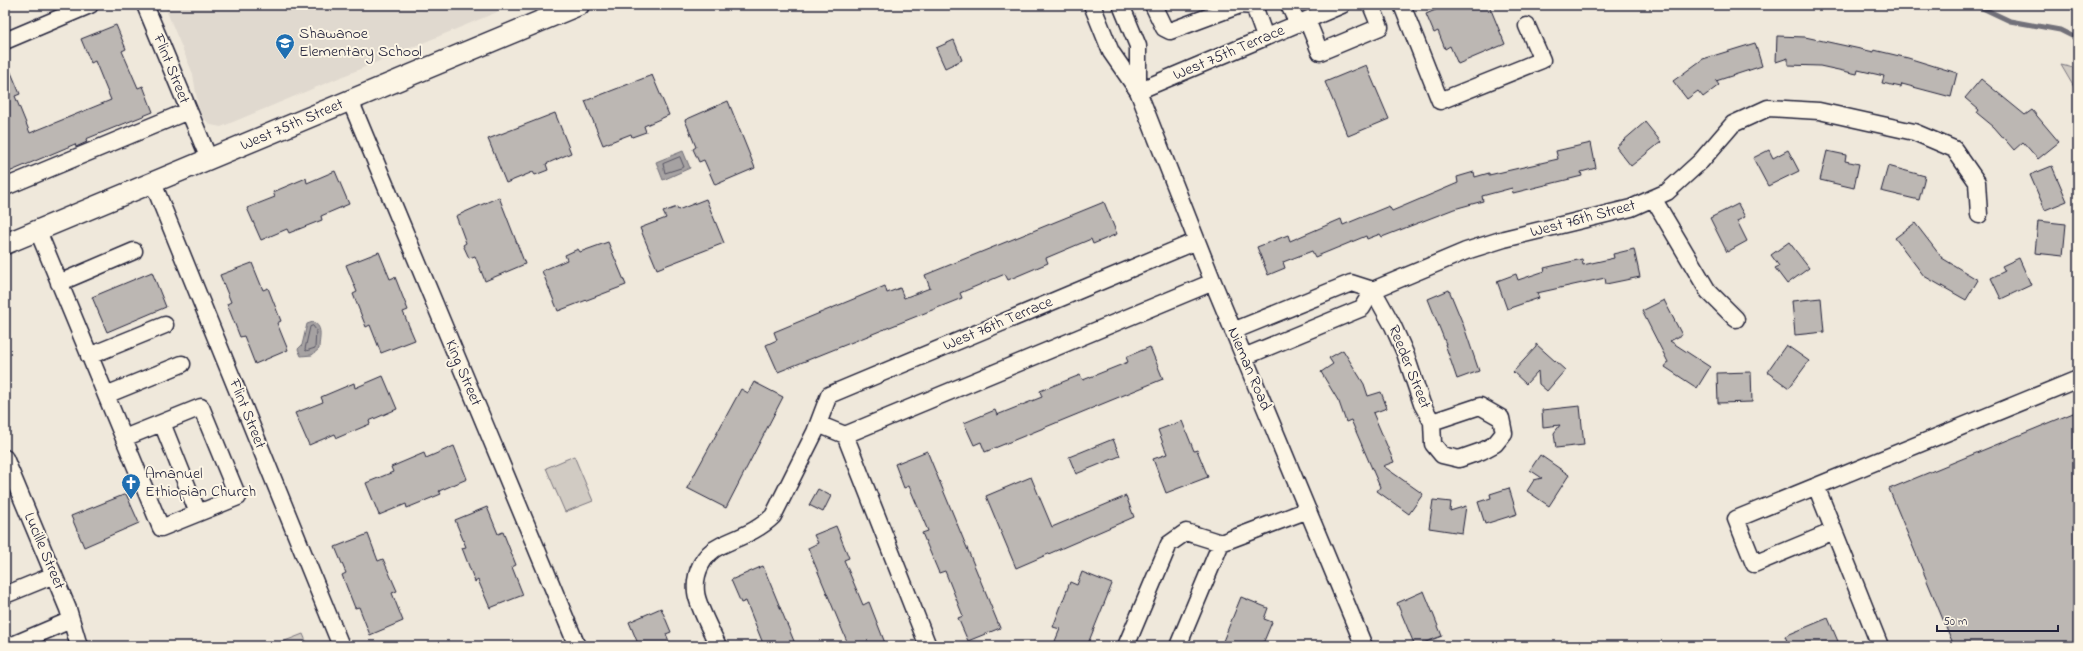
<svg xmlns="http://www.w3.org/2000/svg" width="2083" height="651" viewBox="0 0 2083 651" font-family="'Indie Flower',sans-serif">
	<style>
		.built { fill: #e0d9cf }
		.green { fill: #d1cbc3; stroke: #7a767f }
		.water { fill: #a6a2a2; stroke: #716f79 }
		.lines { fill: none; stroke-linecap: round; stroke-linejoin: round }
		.shore { stroke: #575564; stroke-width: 1 }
		.stream { stroke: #716f79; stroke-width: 5 }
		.building { fill: #bcb7b3; stroke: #22223b }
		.minor-casing { stroke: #22223b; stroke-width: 19 }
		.major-casing { stroke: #22223b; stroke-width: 23 }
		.minor { stroke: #fcf5e5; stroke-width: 16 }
		.major { stroke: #fcf5e5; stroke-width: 20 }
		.labels { text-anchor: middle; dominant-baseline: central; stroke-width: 4; stroke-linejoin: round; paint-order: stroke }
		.poi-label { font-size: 16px; fill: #22223b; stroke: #fcf5e5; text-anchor: start }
		.street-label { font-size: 16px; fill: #22223b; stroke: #fcf5e5 }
	</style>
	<rect width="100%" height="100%" fill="#efe8db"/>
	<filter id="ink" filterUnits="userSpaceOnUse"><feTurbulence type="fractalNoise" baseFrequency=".025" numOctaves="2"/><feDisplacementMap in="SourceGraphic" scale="8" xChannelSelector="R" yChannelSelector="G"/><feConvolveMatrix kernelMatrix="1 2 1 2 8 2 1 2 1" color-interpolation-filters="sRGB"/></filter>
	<g filter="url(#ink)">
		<path class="built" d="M164,5h350l-293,122 -10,-2 -8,-7 -5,-12 -5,-32z"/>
		<path class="green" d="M2061,65l17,4v25z
			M574,456l19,45 -28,11 -19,-44z
			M303,634l5,12h-36z"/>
		<path class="water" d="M683,151l7,17 -27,12 -7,-18z
			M313,322c11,5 6,17 6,27l-7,6 -11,1 -3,-7 4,-4 5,-21z"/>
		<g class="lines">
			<path class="shore" d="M680,157l4,10 -19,6 -2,-9z
				M313,326l3,4 -1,18 -9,3 -1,-2 5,-22z"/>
			<path class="stream" d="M1976,5l34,16 50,9 18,9"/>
		</g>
		<path class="building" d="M1447,5h42l16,39 -47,20 -8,-18 -5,3 -7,-18 -4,2 -8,-19z
			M116,25l10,24 -4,2 16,37 5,-2 10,26 -67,27 1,3 -11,5 -1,-3 -66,28 -4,-9v-105l15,36 -5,2 15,37 81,-33 -16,-39 -4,2 -10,-24z
			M1777,36l28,1 69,15v-2l34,8 49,15 -6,24 -49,-13 -1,3 -19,-4 2,-7 -26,-6 -1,4 -37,-8 -32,-1v-7l-12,4z
			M954,40l8,20 -17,8 -9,-20z
			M1755,43l7,23 -46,15 3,4 -16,12 -5,-6 -11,8 -14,-18 30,-22z
			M1366,65l23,54 -41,17 -23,-54z
			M652,75l17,40 -25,11 2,6 -14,5 -1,-3 -28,11 -18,-44z
			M1981,79l44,36 7,-5 27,32 -21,17 -15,-17 -9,8 -20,-23 -17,-14 2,-3 -14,-12z
			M728,101l27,67 -40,17 -11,-25 -5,2 -6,-13 3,-2 -11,-27z
			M555,113l16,40 -25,11 2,6 -13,5 -2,-3 -27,11 -18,-44z
			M1645,122l16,20 -30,24 -15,-19z
			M1591,143l5,25 -15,4 1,4 -69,17 -1,-5 -30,8 1,5 -29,8 -72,28 -2,-3 -13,5 -1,-3 -51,21 -3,-6 -29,11 2,6 -17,7 -11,-28 31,-12 2,6 51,-22 2,6 46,-19 3,5 66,-28 -1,-6 17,-5 1,5 14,-4v2l69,-16 -2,-8z
			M1769,150l4,8 15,-8 11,21 -31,15 -15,-28z
			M1827,151l19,4 -1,6 14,3 -5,24 -34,-8z
			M1888,166l37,10 -6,24 -38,-9z
			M2052,166l15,35 -22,9 -15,-35z
			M335,171l14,33 -28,12 1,4 -33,13 -2,-4 -26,11 -14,-32 28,-11 -2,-5 33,-14 1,5z
			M499,197l26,67 -40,17 -10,-25 -6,2 -6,-13 3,-2 -10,-27z
			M706,199l18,44 -67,26 -17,-41 26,-10 -3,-6 14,-5 1,3z
			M1104,202l13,32 -24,10 -2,-5 -45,19 2,5 -40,17 -3,-6 -45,19 2,5 -184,74 -12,-27 11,-5 -3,-8 111,-46 2,7 13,-5 4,10 26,-10 -5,-13z
			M1738,204l7,13 -8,4 10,20 -20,11 -17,-34z
			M2038,221l28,3 -3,32 -28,-3z
			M1915,223l27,35 36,22 -12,20 -42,-24 -29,-38z
			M608,242l18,43 -68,26 -16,-40 25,-11 -2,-5 13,-6 2,3z
			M1789,242l20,26 -22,16 -12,-16 4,-2 -8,-11z
			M1634,249l6,28 -34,7 -1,-6 -68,15 2,5 -32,11 -10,-28 19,-7 2,6 27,-9 -1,-3 38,-9 1,6 31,-7 -1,-4z
			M379,252l11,27 5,-2 13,33 -5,2 12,28 -34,13 -11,-28 -4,2 -13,-33 4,-2 -11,-27z
			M2019,258l12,27 -30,14 -10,-21 14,-7 -3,-5z
			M252,263l11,27 5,-2 13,33 -4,2 11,27 -33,14 -11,-28 -4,1 -13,-33 4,-2 -11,-27z
			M152,272l14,35 -59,25 -15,-35z
			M1449,290l14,34 16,47 -22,8 -12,-35h1l-18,-45z
			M1821,298l3,34 -29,3 -3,-34z
			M1664,300l18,35 -12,6 40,26 -13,21 -32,-21 3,-5 -26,-51z
			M1536,344l29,26 -18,21 -8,-7 -1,-13 -12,13 -13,-12 23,-25z
			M1786,345l23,16 -20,27 -22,-16z
			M1150,347l13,32 -178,73 -4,-10 -7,3 -10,-22 31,-13 2,5 45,-18 -2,-6 40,-16 3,5 45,-18 -2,-5z
			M1343,350l21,34 4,12 13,-4 6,16 -14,5 21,49 -11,4 40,28 -14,20 -32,-23 3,-4 -29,-67 -5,2 -7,-20 -18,-30 12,-8 -4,-6z
			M1751,372l1,30 -34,1 -1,-30z
			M383,376l14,33 -28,12 1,3 -33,14 -2,-4 -26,11 -14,-32 28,-11 -2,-5 33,-14 1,5z
			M754,382l29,15 -57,111 -39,-20 54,-99 7,4z
			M1580,406l4,39 -28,3 -2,-15 6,-8 -17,2 -1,-17z
			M2078,411v235h-124l-65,-157z
			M1182,421l12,30 3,-1 11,27 -42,16 -13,-34 14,-5 -9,-24z
			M1113,439l7,17 -44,18 -7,-17z
			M454,446l13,33 -28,12 2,3 -34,14 -1,-4 -27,11 -13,-32 27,-11 -2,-5 33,-14 2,5z
			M927,451l73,177 -32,13 -10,-23 5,-2 -18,-45 -6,2 -17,-40 6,-2 -19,-45 -5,2 -9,-24z
			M1540,455l29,20 -20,31 -22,-15 7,-11 8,-2 -12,-8z
			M1031,477l21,50 74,-31 8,21 -118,51 -30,-72z
			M1509,488l8,26 -32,10 -7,-22 13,-4 -1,-4z
			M818,489l13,7 -8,16 -14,-7z
			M126,494l13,29 -55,24 -13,-31z
			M1433,500l18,2 -1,9 16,-5 -4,27 -33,-5z
			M487,507l11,27 5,-2 13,33 -4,2 11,28 -33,13 -12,-28 -3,2 -13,-34 4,-1 -11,-27z
			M836,526l13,32 -5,2 19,45 6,-3 16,41 -8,3h-28l-41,-98 10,-5 -4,-8z
			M368,534l10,27 5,-2 14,32 -5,2 11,28 -33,14 -11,-28 -4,1 -13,-33 4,-2 -11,-26z
			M763,566l33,80h-32l-18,-45 -5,2 -10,-23z
			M1082,572l30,12 -25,62h-34l7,-17 -7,-2 17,-45 7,3z
			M1424,591l18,45 -27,10 -18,-43z
			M1241,597l27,11 -4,11 8,3 -10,24h-41z
			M661,608l10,24 -5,2 5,12h-32l-10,-24z
			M1828,618l12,28h-51l-4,-10z"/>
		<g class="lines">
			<defs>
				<path id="minor" d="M145,5l64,154
					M1092,5l19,47 27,39 75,191 151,364
					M1121,5l17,41v45
					M1153,5l11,23 6,3 70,-26 14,1 11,31
					M1289,5l9,19
					M1402,5l38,96 102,-41 -15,-34
					M1307,20l13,32 60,-25 -9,-22
					M5,41l85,-36
					M1138,91l204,-86
					M350,100l227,546
					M153,183l188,463
					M5,187l183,-76
					M1653,198l55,93 28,28
					M38,231l123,297 77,-31 -37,-90 -77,31
					M59,283l75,-32
					M1373,290l20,36 12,27 17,51 10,18 1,22 9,11 17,4 23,-8 13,-7 9,-11 -3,-15 -21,-12 -48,16
					M1233,331l118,-48 22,7
					M89,356l76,-31
					M1244,357l118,-49 11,-18 93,-39 38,-12 127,-31 36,-16 34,-31 32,-37 35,-16 51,3 95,21 40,17 23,33 2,33
					M106,395l76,-31
					M162,423l36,90
					M818,424l27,11 83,211
					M845,435l368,-153
					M5,458l63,151 11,37
					M1816,486l64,160
					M1834,531l-80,33 -18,-45 342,-140
					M5,595l49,-20
					M10,646l61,-26
					M718,646c-6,-14 -21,-41 -22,-54 -2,-19 7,-38 24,-46 19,-9 38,-15 53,-30l42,-84 14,-37 368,-154
					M1126,646l43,-102 17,-12 35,11 87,-33
					M1178,646l43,-103"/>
				<path id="major" d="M5,244l574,-239"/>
			</defs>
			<use href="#minor" class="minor-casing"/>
			<use href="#major" class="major-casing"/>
			<use href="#minor" class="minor"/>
			<use href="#major" class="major"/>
		</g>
	</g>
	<defs>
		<symbol id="school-pin" viewBox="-11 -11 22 30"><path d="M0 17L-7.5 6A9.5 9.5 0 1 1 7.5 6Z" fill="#1f6fb2" stroke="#fcf5e5"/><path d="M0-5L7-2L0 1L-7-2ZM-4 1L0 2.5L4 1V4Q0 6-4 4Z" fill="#fff"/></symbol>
		<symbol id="church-pin" viewBox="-11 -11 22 30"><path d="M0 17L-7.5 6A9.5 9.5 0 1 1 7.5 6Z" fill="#1f6fb2" stroke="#fcf5e5"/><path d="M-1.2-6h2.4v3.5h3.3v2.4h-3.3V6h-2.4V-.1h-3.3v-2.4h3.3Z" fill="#fff"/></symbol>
	</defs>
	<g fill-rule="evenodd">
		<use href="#school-pin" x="274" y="32" width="22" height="30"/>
		<use href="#church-pin" x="120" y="472" width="22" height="30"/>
	</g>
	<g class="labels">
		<g class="poi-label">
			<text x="299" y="34">Shawanoe<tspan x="299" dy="18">Elementary School</tspan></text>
			<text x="145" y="474">Amanuel<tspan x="145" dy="18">Ethiopian Church</tspan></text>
		</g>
		<g class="street-label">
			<text transform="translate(1229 53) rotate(-23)">West 75th Terrace</text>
			<text transform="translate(171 69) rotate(68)">Flint Street</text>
			<text transform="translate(292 125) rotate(-23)">West 75th Street</text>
			<text transform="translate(1583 219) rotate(-15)">West 76th Street</text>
			<text transform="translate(998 324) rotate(-23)">West 76th Terrace</text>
			<text transform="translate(1409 367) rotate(68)">Reeder Street</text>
			<text transform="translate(1249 369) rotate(67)">Nieman Road</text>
			<text transform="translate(463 373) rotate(67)">King Street</text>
			<text transform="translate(247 414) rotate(68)">Flint Street</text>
			<text transform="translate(44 551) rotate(67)">Lucille Street</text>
		</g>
	</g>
	<rect width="2083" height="651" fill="none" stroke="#fcf5e5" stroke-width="20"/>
	<rect x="10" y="10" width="2063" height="631" fill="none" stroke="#22223b" stroke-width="1.5" filter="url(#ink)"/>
	<path d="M1937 625v6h121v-6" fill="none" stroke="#22223b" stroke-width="2"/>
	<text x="1943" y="625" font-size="12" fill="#22223b" stroke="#fcf5e5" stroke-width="3" paint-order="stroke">50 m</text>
</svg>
